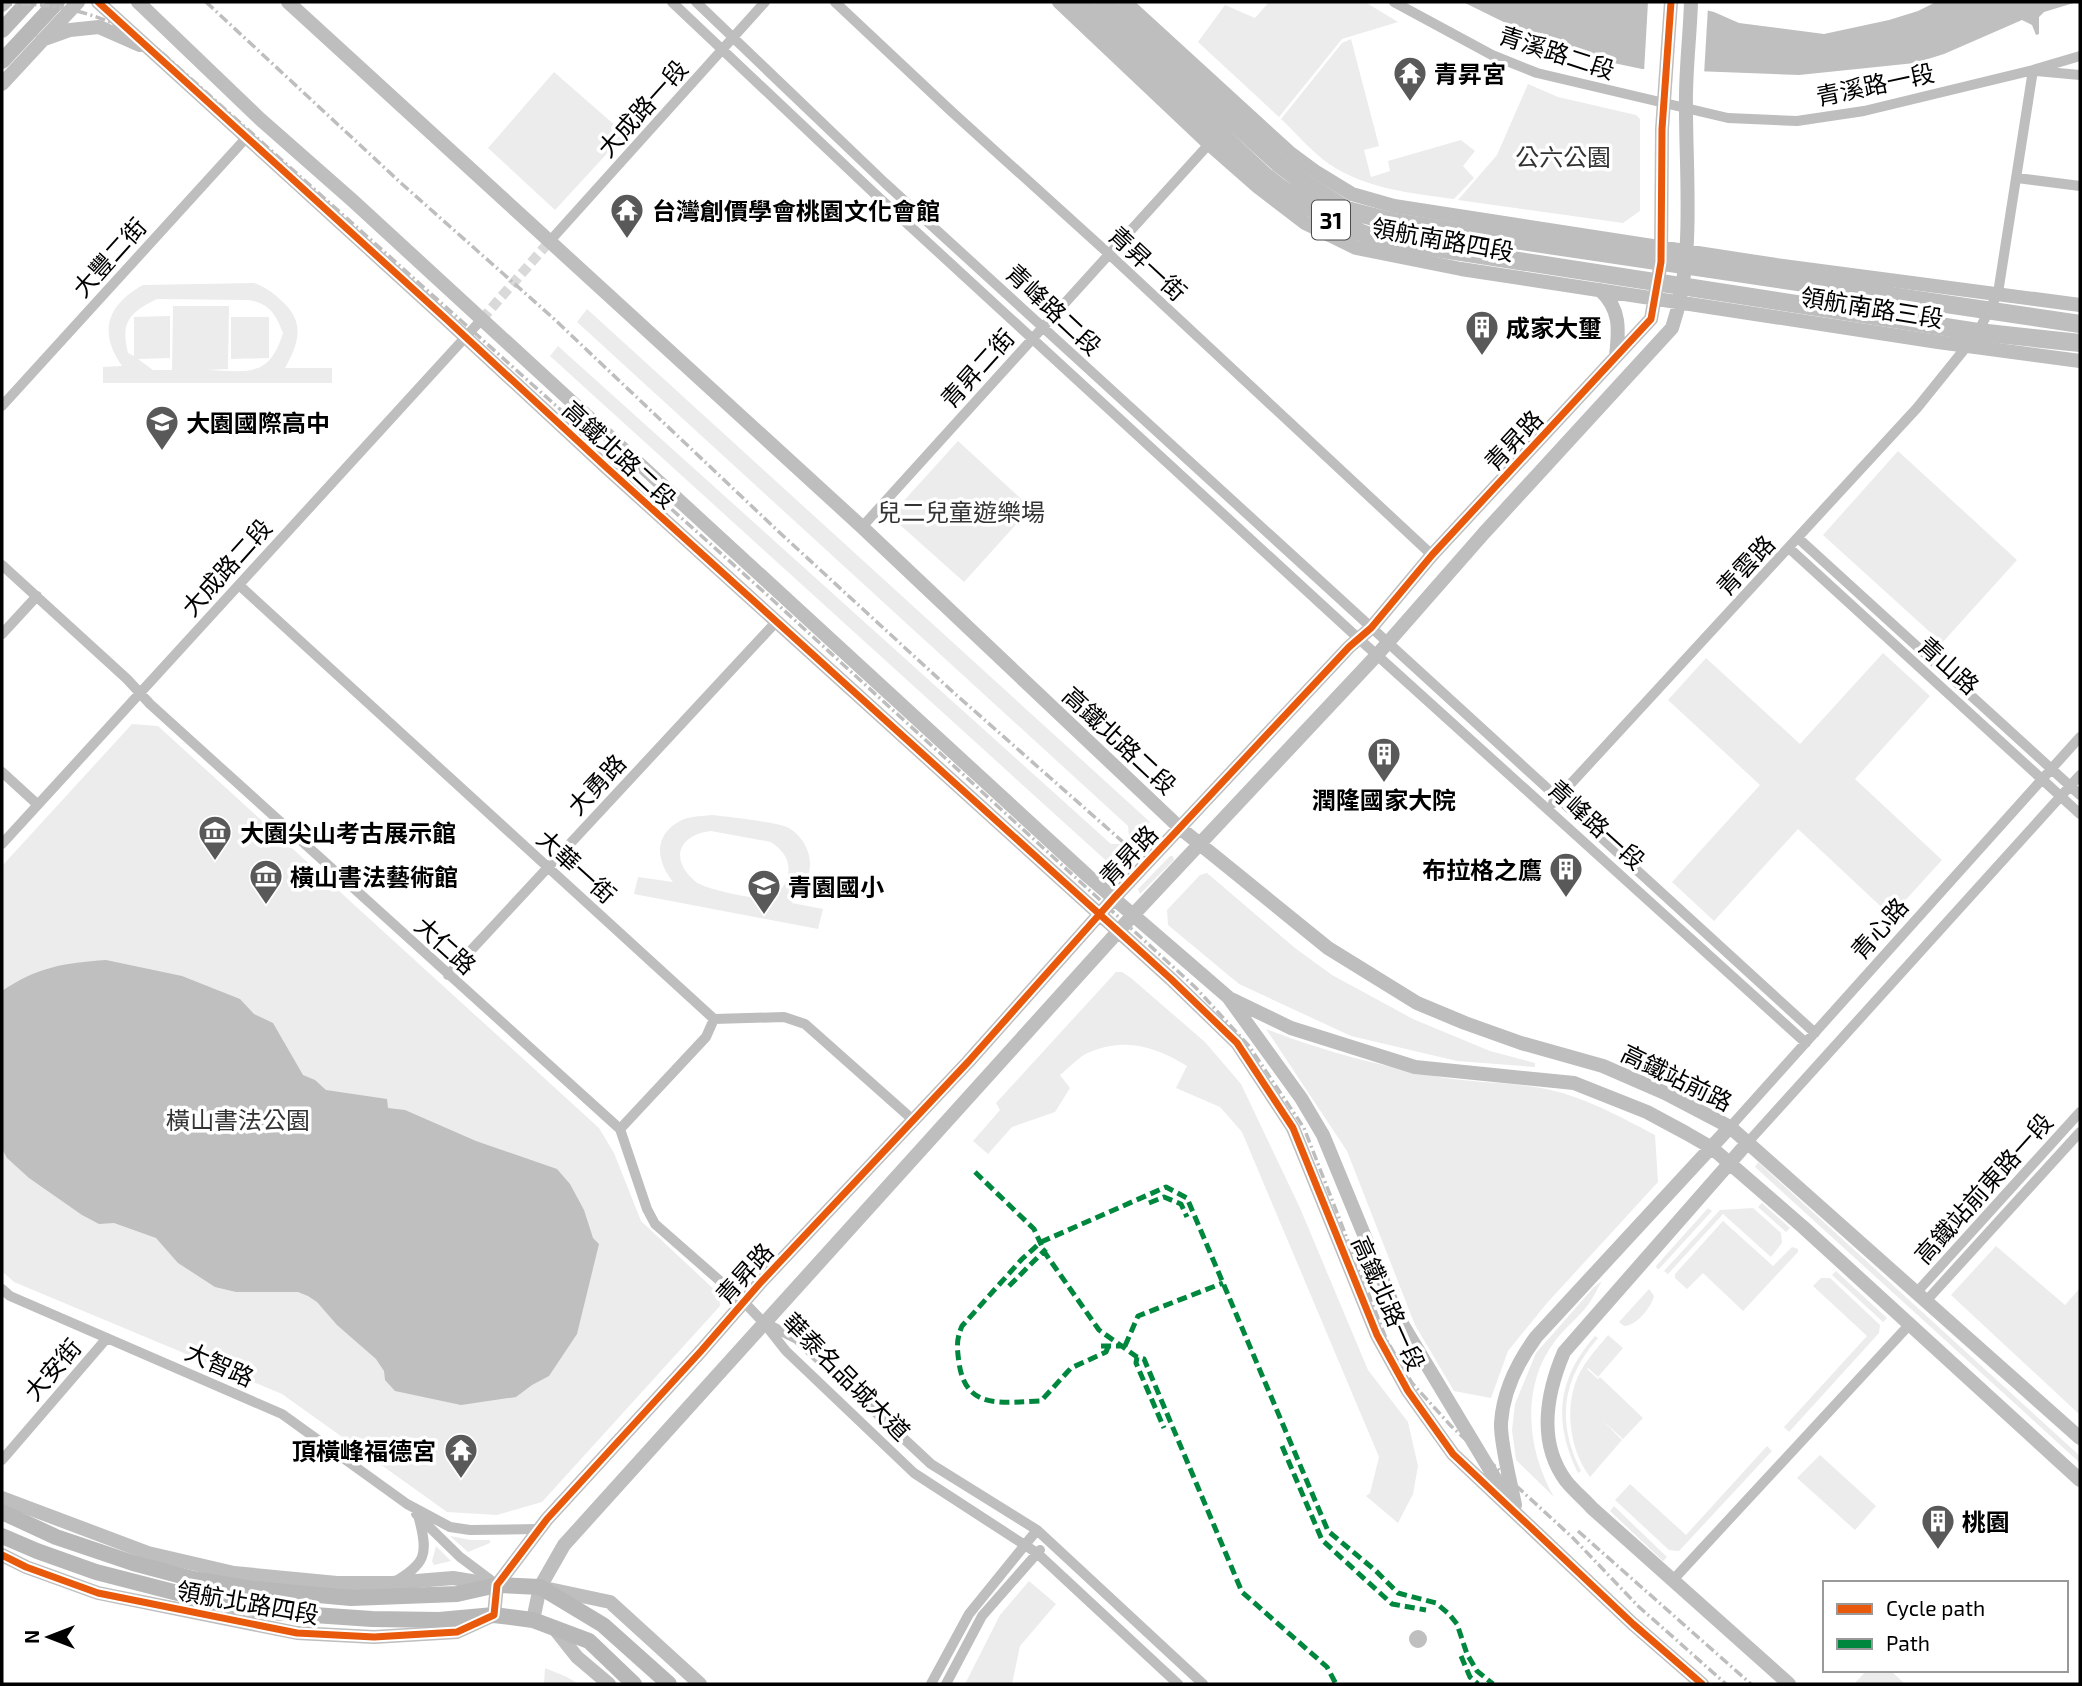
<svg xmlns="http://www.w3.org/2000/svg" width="2082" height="1686" viewBox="0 0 2082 1686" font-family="'Exo 2','Noto Sans TC',sans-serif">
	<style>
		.green { fill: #ececec; fill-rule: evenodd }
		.water { fill: #bfbfbf }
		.pier { fill: #fff }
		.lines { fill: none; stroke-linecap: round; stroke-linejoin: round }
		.minor-tunnel { stroke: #d9d9d9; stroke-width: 10; stroke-dasharray: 10 5; stroke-linecap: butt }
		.minor { stroke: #bebebe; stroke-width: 10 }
		.tertiary { stroke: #bebebe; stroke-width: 14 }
		.secondary { stroke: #b8b8b8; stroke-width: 16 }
		.primary { stroke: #bebebe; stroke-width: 18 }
		.rail { stroke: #bebebe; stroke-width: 3.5; stroke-dasharray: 10 3.5 2 3.5; stroke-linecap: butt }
		.quiet { stroke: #00873e; stroke-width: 5; stroke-dasharray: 10 5; stroke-linecap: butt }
		.cycleway-casing { stroke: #fff; stroke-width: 11 }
		.cycleway { stroke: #e8590c; stroke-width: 7 }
		.labels { text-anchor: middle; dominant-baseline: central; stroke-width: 7; stroke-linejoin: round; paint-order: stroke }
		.shield { fill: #fff; stroke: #4c4c4c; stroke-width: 2 }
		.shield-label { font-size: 23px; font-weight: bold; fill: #000 }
		.street-label { font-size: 24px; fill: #000; stroke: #fff }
		.poi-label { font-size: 24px; font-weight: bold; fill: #000; stroke: #fff; text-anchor: start }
		.park-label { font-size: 24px; fill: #333; stroke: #fff }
	</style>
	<rect width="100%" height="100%" fill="#fff"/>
	<path class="green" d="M1269,2h96l33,20 -56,17 -63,78 -81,-75 27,-37 30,13z
		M1351,39l28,107 -15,4 7,27 19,-6 -2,-10 73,-21 14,11 -12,15 11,12 -20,21c-44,-6 -87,-10 -125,-35 -17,-12 -32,-30 -48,-45l61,-76z
		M554,72l71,62 -70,76 -67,-62z
		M1528,84l30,13 78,18 4,4v92l-17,12 -165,-23 39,-45z
		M254,283c12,4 19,10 29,19 23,22 15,42 2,66h47v15h-229v-16l19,-1c-24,-34 -15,-61 21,-81zM157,299l91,1c21,3 28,14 35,33 -14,46 -36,38 -77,37l22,-1 1,-63h-56l-1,64h-19l-15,-11 32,-1v-42l-36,1v39l-6,-3c-8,-31 2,-41 29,-54z
		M587,309l563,513 -38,44 -562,-510 8,-10 553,498h10l8,-8 -1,-10 -551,-504z
		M231,317h38v41l-38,1z
		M958,441l73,67 -67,74 -74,-66z
		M1898,451l119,109 -75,83 -119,-108z
		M1883,653l47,43 -75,83 87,81 -51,56 -93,-87 -84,92 -42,-39 88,-97 -92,-85 38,-42 94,86z
		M132,724l26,2 441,402 15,25 27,68 78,73 1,12 -178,196 -45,13 -50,-3 -165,-118 -268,-112 -12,-11v-405z
		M713,815c14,2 66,7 76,13 13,8 21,22 21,36 -1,18 -5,27 -18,39l31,6 -5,20 -184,-35 4,-17 35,5c-16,-20 -21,-46 7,-61 9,-5 23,-5 33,-6zM711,831l60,11c13,9 21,20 16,36 -3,11 -12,18 -23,20 -12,1 -59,-9 -68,-16 -27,-22 -18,-47 15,-51z
		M1170,856h3l1,4 -34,34 -2,-5z
		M1207,873l88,75 37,27 81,44 77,32 45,12v4l-78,-6 -106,-25 -112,-52 -71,-59 -1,-15 33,-35z
		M1116,972h6l9,6 74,64 36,42 59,124 68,162 40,52 10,44 -5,28 -15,29 -32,-27 4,-3 9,-36 -137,-325 -22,-25 -44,-19 11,-22c-31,-19 -61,-29 -97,-14 -11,4 -21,16 -30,23l10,13 -15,24 -43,15 -24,27 -15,-13 27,-31 -4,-7z
		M1266,1029c57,22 114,37 174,48 34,6 68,5 101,11 40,7 78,28 114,47l3,47 -111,121 -39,48 -17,47 -37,-7 -39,-66 -68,-174z
		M1758,1162l322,294v7l-325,-296z
		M1762,1203l28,25 -4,4 -28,-25z
		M1708,1208l4,3 -53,58h-2l-1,-3z
		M1753,1208l28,25 1,10 -11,14 -48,-43 -55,60 -4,-3 56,-61z
		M1723,1221l50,45 19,-19 6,2v3l-55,59 -40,-38 -16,16 -12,-11v-4z
		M1996,1246l69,59 15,-17v127l-129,-120z
		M1836,1271l51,47 -4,4 -51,-47z
		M1821,1278h9l50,47 -1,8 -90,99 -5,-5 83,-91 -54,-50z
		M1602,1281c-5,8 -9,17 -14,24 -10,13 -23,23 -33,36 -35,46 -28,109 -1,156l-38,-37 -4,-30 3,-26 21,-51 58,-66z
		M1649,1289l5,7c-3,12 -18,30 -30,30l-5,-4z
		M1608,1335l15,13 -25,29 -10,-9 -1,1 11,10 2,-2 43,41 -20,21 -21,-19 20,20 -32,37c-19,-25 -25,-63 -15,-93 6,-19 21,-34 33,-49z
		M1595,1336l3,2c-36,41 -42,84 -17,133l-3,2c-25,-51 -21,-94 17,-137z
		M1767,1446l5,5 -93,100 -10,-1 -54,-50 15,-16 56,51z
		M1820,1455l56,51 -21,24 -58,-52z
		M1614,1506l53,51 -4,4 -53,-50z
		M450,1536l21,4h19v3l-22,9z
		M436,1546l15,15 -17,4 -2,-4z
		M1029,1581l27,23 -36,42 -8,38h-47l35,-69z
		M545,1668l22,9 11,7h-34z
		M1867,1670h23l15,14h-51z"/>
	<path class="water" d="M1463,2h210l41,10 25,11 85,11 65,-14 29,-9 18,-9h141l-33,10 -5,5v17l-3,1 -4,-10 -10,-5 -78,34 -29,9 -116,12 -157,-6 -38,-8 -39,-12 -39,-16z
		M106,960l76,16 58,23 14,15 19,9 30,52 12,5 11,10 61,9 1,9 17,2 71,31 81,28 13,15 14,26 9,28 6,6 -22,90 -28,42 -17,9 -16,12 -55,8 -66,-14 -10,-11 -1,-9 -8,-12 -39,-34 -20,-23 -9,-6 -10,-4h-62l-21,-5 -37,-24 -22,-25 -42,-15 -15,1 -17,-9 -53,-37 -22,-20 -5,-9v-158c35,-24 62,-28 104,-31z
		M1409 1639a9 9 0 1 1 18 0a9 9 0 1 1-18 0Z"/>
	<path class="pier" d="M1648,2h39l21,5 -4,68 -60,-3z"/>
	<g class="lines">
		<path class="minor-tunnel" d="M482,319l67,-77"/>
		<path class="minor" d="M672,2l203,192 483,444 448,405
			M696,2l189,181 930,850
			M835,2l116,109 158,143 323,301
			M1394,2l98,53 45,18 191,45 69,3 67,-10 169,-41 47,-14
			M2036,71l44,4
			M2017,178l63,8
			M549,242l216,-240
			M1978,332l20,-39 35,-223
			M2,406l245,-269
			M862,527l347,-383
			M1798,538l282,257
			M1789,548l291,266
			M2,565l125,114 23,25 470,425 27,80 8,15 89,78 20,21 22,28 128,122 123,80 141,131
			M239,585l475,434 70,-2 21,7 107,95
			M2,634l35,-38
			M2,772l35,32
			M1553,803l364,-395 50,-62
			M2,844l480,-525
			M448,975l328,-353
			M1730,1127l350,-390
			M620,1129l86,-92 8,-18
			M1749,1141l331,-366
			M2,1289l8,7 272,118 125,90 43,23 20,3 69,-1
			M1917,1292l163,-180
			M1927,1300l153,-168
			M767,1324l30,15 134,125 106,66 166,154
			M2,1460l105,-122
			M416,1514l44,43 36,27
			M1672,1581l238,-257
			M394,1582c31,-18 35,-27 25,-63
			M931,1684l38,-70 68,-84
			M946,1684l36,-68 58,-66"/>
		<path class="tertiary" d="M98,2l347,316 162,150 564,511 66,64 56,85 84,207 31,56 45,63 180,170 69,60
			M138,2l122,117 92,81 737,677 139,120 73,101 22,37 75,182 110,183
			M288,2l574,525 318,301 148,120 89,55 48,20 56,20 82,23 62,27 65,34 350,311
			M1059,2l150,142 49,43 47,36 51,25 105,21 477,73 142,19
			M1125,2l164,150 27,20 36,22 42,12 382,59 304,40
			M2,5l3,-3
			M42,40l28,-10 29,-3 41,18
			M2,84l76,-82
			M1600,290c21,19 19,40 16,66
			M1229,998l62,30 124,39 159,16 73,29 39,21 26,15 91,79 277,253
			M1749,1141l-185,211c-17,40 -27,90 2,129 8,10 18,18 26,27l197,176
			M2,1498l146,55 86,20 103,10h55l61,-5 43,7
			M1515,1505c-4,-21 -15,-63 -14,-82 2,-32 16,-60 35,-86l194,-210
			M2,1555l24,12 72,26 199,40 77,4 83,-5 37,-17 3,-30 50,-66 154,-168 60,-69 207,-220 146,-164 235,-251 22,-19 61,-73 219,-236 10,-57 1,-133 9,-127
			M549,1589l61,13 90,82
			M533,1620l7,-33 24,-42 569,-630 244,-260 107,-122 188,-205c23,-67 14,-148 14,-219 -1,-35 4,-72 5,-107
			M554,1628l23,29 32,27"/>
		<path class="secondary" d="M2,30l26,-28
			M2,61l55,-59
			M2,1512l54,25 77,26 60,16 60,10 98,9 106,-4 40,-9 43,2 63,38 66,59
			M2,1536l35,15 59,21 101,26 73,14 102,7 67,1 55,-5 39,5 56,21 45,43"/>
		<path class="primary" d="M1079,2l186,174c37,29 68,47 112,63l601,93 102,11
			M1103,2l175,161 28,21 41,26 46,12 687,102"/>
		<path class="rail" d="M206,2l196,182 150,133 227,215 174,160 170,150
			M2,5c56,-5 113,12 158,46l604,541 431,395 54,59 55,82 83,213 25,42 39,43 122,112 65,68 88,78
			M1578,1531l173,153"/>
		<path class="quiet" d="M975,1172l59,57 11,24 54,77 38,27 7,2 98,233 85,75 9,17
			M1149,1203l15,-6 17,7 6,13
			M1009,1286l37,-37
			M1101,1346h24
			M1125,1346l13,-30 85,-33
			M1108,1347l-2,5 -35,16 -30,33c-39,1 -75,10 -82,-38 -2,-15 -3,-23 3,-37l60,-67 19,-17 125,-55 21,11 141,333 48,40 22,22 38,10 13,11 8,10 10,30 10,17 16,13
			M1137,1357l-1,6 28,65
			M1282,1446l40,94 70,64 34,6
			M1461,1656l9,21 8,7"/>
		<defs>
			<path id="cycleway" d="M98,2l347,316 162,150 564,511 66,64 56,85 84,207 31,56 45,63 180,170 69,60
				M2,1555l24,12 72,26 199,40 77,4 83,-5 37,-17 3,-30 50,-66 154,-168 60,-69 207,-220 146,-164 235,-251 22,-19 61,-73 219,-236 10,-57 1,-133 9,-127"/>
		</defs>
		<use href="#cycleway" class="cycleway-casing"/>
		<use href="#cycleway" class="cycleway"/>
	</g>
	<defs>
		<symbol id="temple-pin" viewBox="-11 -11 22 30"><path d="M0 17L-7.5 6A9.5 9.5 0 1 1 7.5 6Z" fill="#595959" stroke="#fff"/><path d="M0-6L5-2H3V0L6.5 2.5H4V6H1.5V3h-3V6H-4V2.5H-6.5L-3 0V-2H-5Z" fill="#fff"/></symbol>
		<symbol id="building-pin" viewBox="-11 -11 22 30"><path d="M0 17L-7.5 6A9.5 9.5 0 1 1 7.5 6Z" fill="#595959" stroke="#fff"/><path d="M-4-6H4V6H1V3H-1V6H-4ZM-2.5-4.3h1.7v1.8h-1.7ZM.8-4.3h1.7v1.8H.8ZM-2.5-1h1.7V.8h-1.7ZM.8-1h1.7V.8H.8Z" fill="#fff"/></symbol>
		<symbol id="school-pin" viewBox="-11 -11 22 30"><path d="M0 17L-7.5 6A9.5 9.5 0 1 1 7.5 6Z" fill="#595959" stroke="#fff"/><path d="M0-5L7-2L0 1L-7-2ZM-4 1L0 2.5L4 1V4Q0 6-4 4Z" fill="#fff"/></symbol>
		<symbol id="museum-pin" viewBox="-11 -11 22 30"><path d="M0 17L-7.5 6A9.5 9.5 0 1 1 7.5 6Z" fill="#595959" stroke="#fff"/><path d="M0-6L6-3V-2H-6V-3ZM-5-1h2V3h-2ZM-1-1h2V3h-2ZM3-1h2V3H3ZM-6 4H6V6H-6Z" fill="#fff"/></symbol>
	</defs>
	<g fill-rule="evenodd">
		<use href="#temple-pin" x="1391" y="54" width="38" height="52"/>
		<use href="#temple-pin" x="608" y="191" width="38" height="52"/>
		<use href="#building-pin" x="1463" y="308" width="38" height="52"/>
		<use href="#school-pin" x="143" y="403" width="38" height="52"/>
		<use href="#building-pin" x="1365" y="735" width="38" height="52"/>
		<use href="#museum-pin" x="196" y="813" width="38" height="52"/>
		<use href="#building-pin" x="1547" y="850" width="38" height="52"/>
		<use href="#museum-pin" x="247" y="857" width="38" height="52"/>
		<use href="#school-pin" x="745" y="867" width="38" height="52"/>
		<use href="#temple-pin" x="442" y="1431" width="38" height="52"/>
		<use href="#building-pin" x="1919" y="1502" width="38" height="52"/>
	</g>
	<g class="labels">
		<rect class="shield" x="1312" y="200.5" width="38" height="39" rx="5"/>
		<g class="shield-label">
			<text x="1331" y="220">31</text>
		</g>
		<g class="street-label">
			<text transform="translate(1557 52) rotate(18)">青溪路二段</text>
			<text transform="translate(1875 84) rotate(-12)">青溪路一段</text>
			<text transform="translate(642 108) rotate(-48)">大成路一段</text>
			<text transform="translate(1443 239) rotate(10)">領航南路四段</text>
			<text transform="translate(109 257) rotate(-48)">大豐二街</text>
			<text transform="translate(1148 263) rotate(43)">青昇一街</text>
			<text transform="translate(1872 307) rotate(9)">領航南路三段</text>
			<text transform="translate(1054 309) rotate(43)">青峰路二段</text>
			<text transform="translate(977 368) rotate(-48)">青昇二街</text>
			<text transform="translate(1513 440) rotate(-47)">青昇路</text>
			<text transform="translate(620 454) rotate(43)">高鐵北路二段</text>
			<text transform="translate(1745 565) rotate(-47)">青雲路</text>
			<text transform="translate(226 567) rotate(-48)">大成路二段</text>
			<text transform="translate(1949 665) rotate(42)">青山路</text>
			<text transform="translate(1120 740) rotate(43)">高鐵北路二段</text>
			<text transform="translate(596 784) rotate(-47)">大勇路</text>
			<text transform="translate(1597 824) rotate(42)">青峰路一段</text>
			<text transform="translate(1128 855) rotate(-47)">青昇路</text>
			<text transform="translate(577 866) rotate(42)">大華一街</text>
			<text transform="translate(1879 928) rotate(-49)">青心路</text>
			<text transform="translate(446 945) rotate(42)">大仁路</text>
			<text transform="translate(1677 1077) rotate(26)">高鐵站前路</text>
			<text transform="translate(1983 1188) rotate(-48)">高鐵站前東路一段</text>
			<text transform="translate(744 1273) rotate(-48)">青昇路</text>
			<text transform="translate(1389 1303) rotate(66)">高鐵北路一段</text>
			<text transform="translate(220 1364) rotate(24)">大智路</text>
			<text transform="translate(52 1369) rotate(-49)">大安街</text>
			<text transform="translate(847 1376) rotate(45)">華泰名品城大道</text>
			<text transform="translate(248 1602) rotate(10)">領航北路四段</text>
		</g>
		<g class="poi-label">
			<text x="1434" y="73">青昇宮</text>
			<text x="652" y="210">台灣創價學會桃園文化會館</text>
			<text x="1506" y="327">成家大璽</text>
			<text x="186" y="422">大園國際高中</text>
			<text x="1384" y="799" text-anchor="middle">潤隆國家大院</text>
			<text x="240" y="832">大園尖山考古展示館</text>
			<text x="1542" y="869" text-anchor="end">布拉格之鷹</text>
			<text x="290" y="876">橫山書法藝術館</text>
			<text x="788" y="886">青園國小</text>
			<text x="436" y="1450" text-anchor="end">頂橫峰福德宮</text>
			<text x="1962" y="1521">桃園</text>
		</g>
		<g class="park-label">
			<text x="1563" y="156">公六公園</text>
			<text x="961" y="511">兒二兒童遊樂場</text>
			<text x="238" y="1119">橫山書法公園</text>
		</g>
	</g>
	<rect width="2082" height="1686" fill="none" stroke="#000000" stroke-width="7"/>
	<rect x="1823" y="1581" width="245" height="91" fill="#ffffff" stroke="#999999" stroke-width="2"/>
	<rect x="1837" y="1604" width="35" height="10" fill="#e8590c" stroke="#999999" stroke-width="2"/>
	<text x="1886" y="1616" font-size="21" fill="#000000">Cycle path</text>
	<rect x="1837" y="1639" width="35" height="10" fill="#00873e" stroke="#999999" stroke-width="2"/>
	<text x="1886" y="1651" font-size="21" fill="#000000">Path</text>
	<g transform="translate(49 1637) rotate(270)" stroke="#ffffff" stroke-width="5" paint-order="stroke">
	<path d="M0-5L12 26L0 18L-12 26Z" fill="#000000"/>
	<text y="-10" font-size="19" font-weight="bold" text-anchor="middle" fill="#000000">N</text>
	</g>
</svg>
